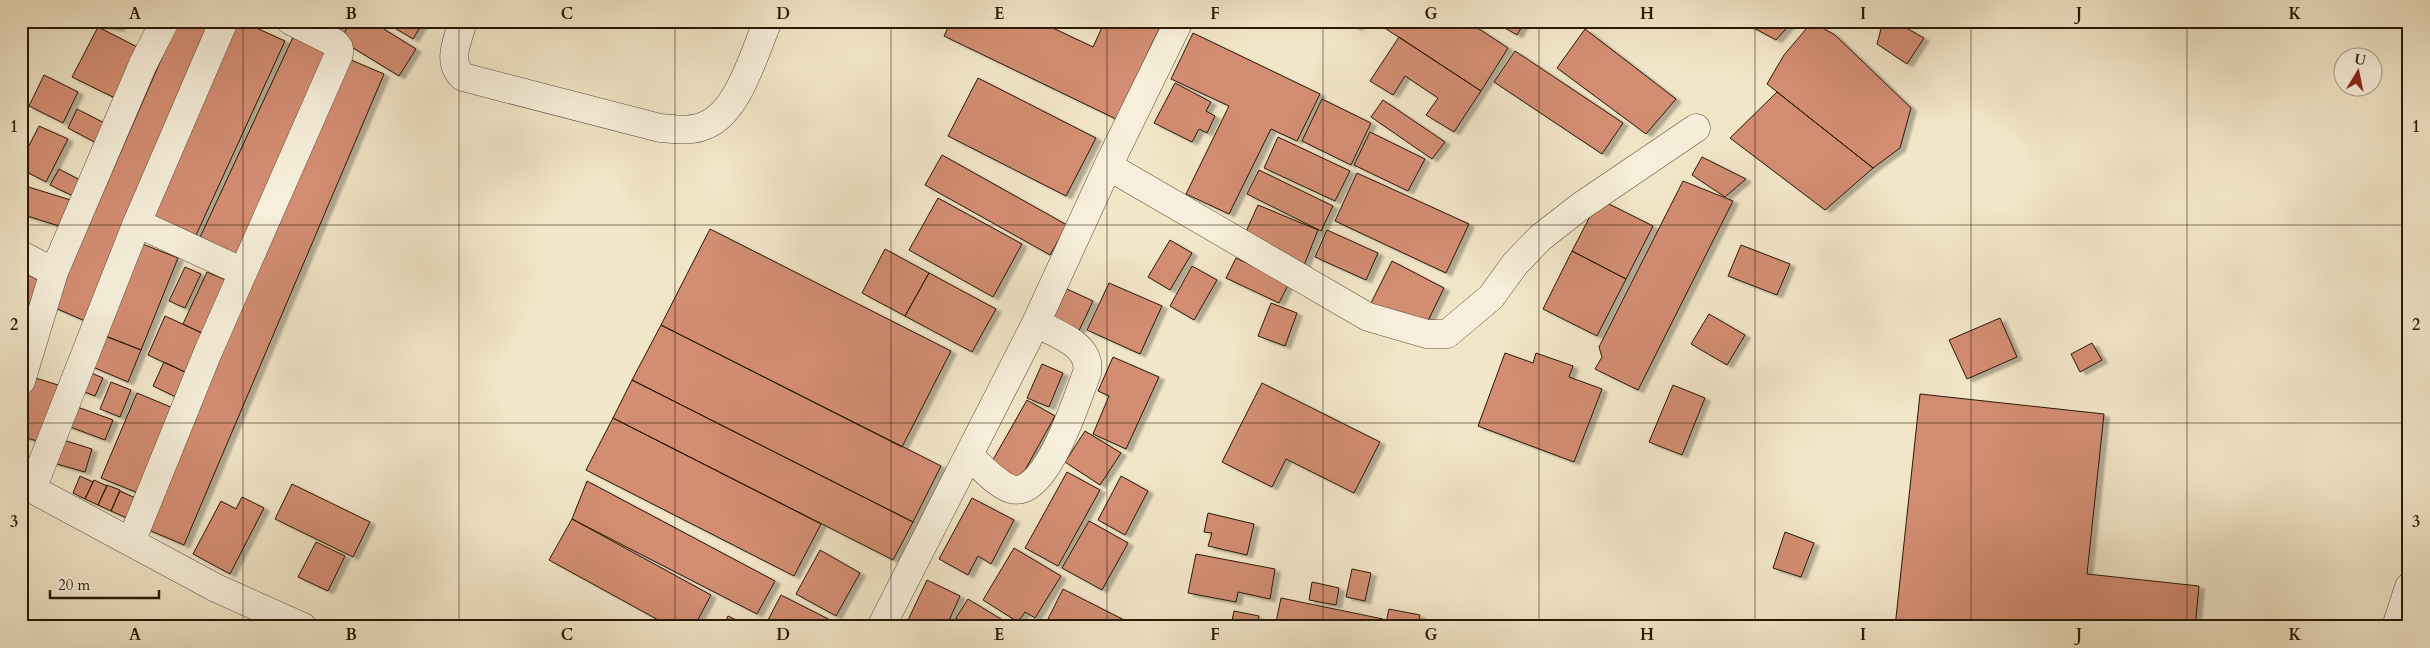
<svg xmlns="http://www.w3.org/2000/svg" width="2430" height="648" viewBox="0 0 2430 648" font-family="Cardo,serif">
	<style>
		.building { fill: #d38d73; stroke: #291805; filter: url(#shadow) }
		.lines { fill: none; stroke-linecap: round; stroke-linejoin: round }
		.minor-casing { stroke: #5b4c36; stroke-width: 29 }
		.minor { stroke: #f7efdb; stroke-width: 28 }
		.grid { fill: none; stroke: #291805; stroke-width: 1; stroke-opacity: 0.55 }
		.neatline { fill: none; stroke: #291805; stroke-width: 2 }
		.grid-label { font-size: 16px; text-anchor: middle; font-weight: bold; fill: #291805 }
	</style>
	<defs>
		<filter id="shadow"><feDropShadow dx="5.5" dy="3" stdDeviation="1" flood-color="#0004"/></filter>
	</defs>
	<rect width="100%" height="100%" fill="#f2e6c8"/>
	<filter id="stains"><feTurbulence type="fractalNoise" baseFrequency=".004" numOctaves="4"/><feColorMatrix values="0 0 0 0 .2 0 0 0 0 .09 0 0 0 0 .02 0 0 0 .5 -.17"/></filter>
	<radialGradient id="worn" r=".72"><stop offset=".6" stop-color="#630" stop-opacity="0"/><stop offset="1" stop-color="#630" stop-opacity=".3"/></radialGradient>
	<path class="building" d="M94,21h26l-1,7 -25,-3z
		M178,21h39l-132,300 -32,-14z
		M237,21h4l44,20 -93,203 -47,-21z
		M305,21h40l-11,18z
		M351,21h20l45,28 -17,27 -59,-36z
		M383,21h41l-11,18z
		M951,21h87l55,26 12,-26h47l9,4 -45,94 -172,-83z
		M1346,21h15l-4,7z
		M1374,21h93l41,27 -27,43z
		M1493,21h32l-8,14z
		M1741,21h52l-17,19z
		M1883,21l16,3 25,14 -17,26 -30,-20z
		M1812,22l23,13 76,73 -11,40 -27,20 -106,-84 17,-29z
		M98,27l47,24 -26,49 -47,-23z
		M1585,29l91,70 -30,35 -89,-66z
		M1193,33l127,61 -23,47 -26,-12 -42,85 -43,-20 43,-88 -58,-27z
		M294,35l37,18 -98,210 -37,-17z
		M1399,37l82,54 -27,41 -28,-17 12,-17 -33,-22 -12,19 -23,-14z
		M1515,51l108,72 -21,31 -108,-72z
		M344,57l40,17 -200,471 -40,-17z
		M44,75l34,17 -15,31 -34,-17z
		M978,78l118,60 -30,58 -118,-60z
		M1175,83l36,19 -5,9 9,5 -8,17 -8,-4 -7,13 -38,-19z
		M1777,92l96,76 -48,42 -95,-72z
		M1322,99l49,24 -20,42 -49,-24z
		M1383,100l62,42 -13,17 -61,-42z
		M77,109l33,17 -10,19 -32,-17z
		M39,126l29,13 -22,43 -25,-13v-8z
		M1370,132l55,27 -17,32 -54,-26z
		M1278,137l72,34 -15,30 -71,-33z
		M942,155l125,70 -17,30 -125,-70z
		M1702,157l44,22 -21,18 -33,-22z
		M59,169l21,11 -7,16 -23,-11z
		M1259,170l74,36 -12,25 -74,-37z
		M1357,173l112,51 -23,49 -111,-52z
		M1683,181l50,20 -95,189 -43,-21 7,-12 -3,-10z
		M22,185l52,16 -12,26 -41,-13z
		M938,198l84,46 -29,53 -84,-47z
		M1599,199l54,27 -27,53 -54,-28z
		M1258,205l60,25 -15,38 -59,-32z
		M710,229l241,122 -49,96 -241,-122z
		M1327,230l51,23 -12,27 -51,-23z
		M1170,240l22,13 -22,37 -22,-13z
		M140,243l38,15 -37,92 -39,-15z
		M1741,245l49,19 -13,31 -49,-19z
		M885,249l44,24 -24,43 -43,-23z
		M1572,251l54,28 -29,57 -54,-27z
		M1236,258l53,25 -10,20 -53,-25z
		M1392,261l52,27 -20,41 -53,-26z
		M1192,266l25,14 -23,40 -24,-14z
		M185,267l16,7 -16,34 -16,-7z
		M21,271l21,11 -11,22 -10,-4z
		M207,272l21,9 -24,53 -21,-10z
		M929,273l67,36 -24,43 -67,-36z
		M1109,283l53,23 -22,48 -53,-24z
		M1067,289l26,12 -16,34 -26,-12z
		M1271,303l26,10 -12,33 -27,-10z
		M1709,314l36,21 -18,30 -36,-21z
		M165,316l39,18 -17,39 -39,-18z
		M2000,318l17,39 -50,22 -18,-39z
		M661,325l280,141 -28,56 -281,-142z
		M101,334l40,16 -13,32 -40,-17z
		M2092,343l10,17 -22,12 -9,-18z
		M1505,353l28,10 3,-10 37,13 -4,11 33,12 -28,73 -96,-36z
		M1113,357l46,20 -33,72 -33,-15 16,-38 -11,-5z
		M164,362l23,11 -11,24 -23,-11z
		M1042,364l21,9 -14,34 -22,-9z
		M82,369l21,9 -8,18 -21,-8z
		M29,376l29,9 -18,57 -19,-6v-36z
		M632,380l281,142 -20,38 -280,-142z
		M111,382l20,8 -11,27 -20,-8z
		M1262,383l118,59 -26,51 -68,-34 -14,28 -50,-25z
		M1673,385l32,13 -23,57 -33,-13z
		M137,393l36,15 -35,85 -37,-15z
		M1920,394l184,20 -17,160 112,12 -4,41h-300z
		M1027,400l28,16 -36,65 -29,-16z
		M72,405l41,15 -8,20 -40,-15z
		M613,418l208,106 -27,52 -208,-106z
		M1085,431l36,22 -21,32 -35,-23z
		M57,438l35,11 -7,23 -35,-10z
		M1067,472l33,18 -42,76 -33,-18z
		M80,476l13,6 -8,17 -12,-6z
		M1121,476l27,15 -23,44 -27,-15z
		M94,480l13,6 -9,19 -13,-6z
		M587,481l188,100 -18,33 -185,-95z
		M292,484l78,38 -17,35 -78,-38z
		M107,485l13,5 -9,21 -13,-6z
		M120,491l20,9 -9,20 -20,-9z
		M242,497l22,11 -34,66 -37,-20 28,-53 15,8z
		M972,498l42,22 -23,44 -13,-8 -10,19 -29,-16z
		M1208,513l46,11 -7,31 -39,-9 4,-13 -8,-1z
		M572,519l139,76 -17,32h-23l-122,-67z
		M1089,521l39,22 -26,47 -40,-22z
		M1785,532l29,11 -13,34 -28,-9z
		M316,542l29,14 -17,35 -30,-14z
		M1014,548l47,28 -26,42 -10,-6 -7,10 -35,-22z
		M820,550l40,23 -24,43 -40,-22z
		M1196,554l79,15 -5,30 -32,-7 -2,10 -48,-9z
		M1352,569l19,4 -6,28 -19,-4z
		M927,580l33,16 -14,31h-22l-16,-7z
		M1312,582l27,6 -3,17 -27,-5z
		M1063,589l75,38h-94z
		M781,595l55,28 -2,4h-54l-12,-7z
		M1281,598l102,21 -2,8h-106z
		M968,599l46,28h-44l-14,-9z
		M1389,609l31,6 -3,12h-32z
		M1234,611l25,5 -2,11h-40l1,-4 13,3z
		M728,616l22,11h-27z"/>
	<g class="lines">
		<defs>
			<path id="minor" d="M463,21c-5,19 -17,41 0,56l197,51c15,1 32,4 46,-3 33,-14 48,-72 62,-104
				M1108,166l260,151 59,17h20l44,-37 24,-33 25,-26 41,-32 115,-78
				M137,223l106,49
				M21,255l33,17
				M21,381l33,-109 89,-208 22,-43
				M969,456c12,10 27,28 42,33 35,11 66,-91 76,-116 5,-28 -29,-38 -51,-50
				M21,483l195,105 87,39
				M32,489l105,-266 87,-202
				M131,542l77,-190 131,-298v-6l-4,-5 -44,-22
				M881,627l155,-304 72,-157 71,-145
				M2396,627l13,-40"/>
		</defs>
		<use href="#minor" class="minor-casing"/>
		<use href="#minor" class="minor"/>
	</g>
	<path class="grid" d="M243,21v606M459,21v606M675,21v606M891,21v606M1107,21v606M1323,21v606M1539,21v606M1755,21v606M1971,21v606M2187,21v606M21,225h2388M21,423h2388"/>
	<rect width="2430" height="648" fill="none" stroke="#f2e6c8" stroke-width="55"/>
	<g transform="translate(2358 72) rotate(10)"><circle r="24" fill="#f7efdb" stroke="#a59985"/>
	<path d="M0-4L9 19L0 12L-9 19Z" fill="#8f2418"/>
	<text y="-8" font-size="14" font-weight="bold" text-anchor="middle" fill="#291805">U</text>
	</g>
	<path d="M50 590v8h109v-8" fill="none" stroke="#291805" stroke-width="2.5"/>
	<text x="58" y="590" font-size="15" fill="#291805" stroke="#f7efdb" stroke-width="4" paint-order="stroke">20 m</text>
	<rect x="28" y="28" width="2374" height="592" class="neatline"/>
	<g class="grid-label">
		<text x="135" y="19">A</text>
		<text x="351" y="19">B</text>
		<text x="567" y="19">C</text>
		<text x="783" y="19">D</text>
		<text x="999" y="19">E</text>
		<text x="1215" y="19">F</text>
		<text x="1431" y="19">G</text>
		<text x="1647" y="19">H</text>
		<text x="1863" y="19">I</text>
		<text x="2079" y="19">J</text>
		<text x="2295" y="19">K</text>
		<text x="14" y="132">1</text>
		<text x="2416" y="132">1</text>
		<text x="14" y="330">2</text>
		<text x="2416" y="330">2</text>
		<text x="14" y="527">3</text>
		<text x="2416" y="527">3</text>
		<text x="135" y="640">A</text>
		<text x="351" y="640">B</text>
		<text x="567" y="640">C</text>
		<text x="783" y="640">D</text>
		<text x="999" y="640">E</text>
		<text x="1215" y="640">F</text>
		<text x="1431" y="640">G</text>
		<text x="1647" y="640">H</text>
		<text x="1863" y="640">I</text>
		<text x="2079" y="640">J</text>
		<text x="2295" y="640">K</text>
	</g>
	<rect width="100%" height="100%" filter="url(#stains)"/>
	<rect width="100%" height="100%" fill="url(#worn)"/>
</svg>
